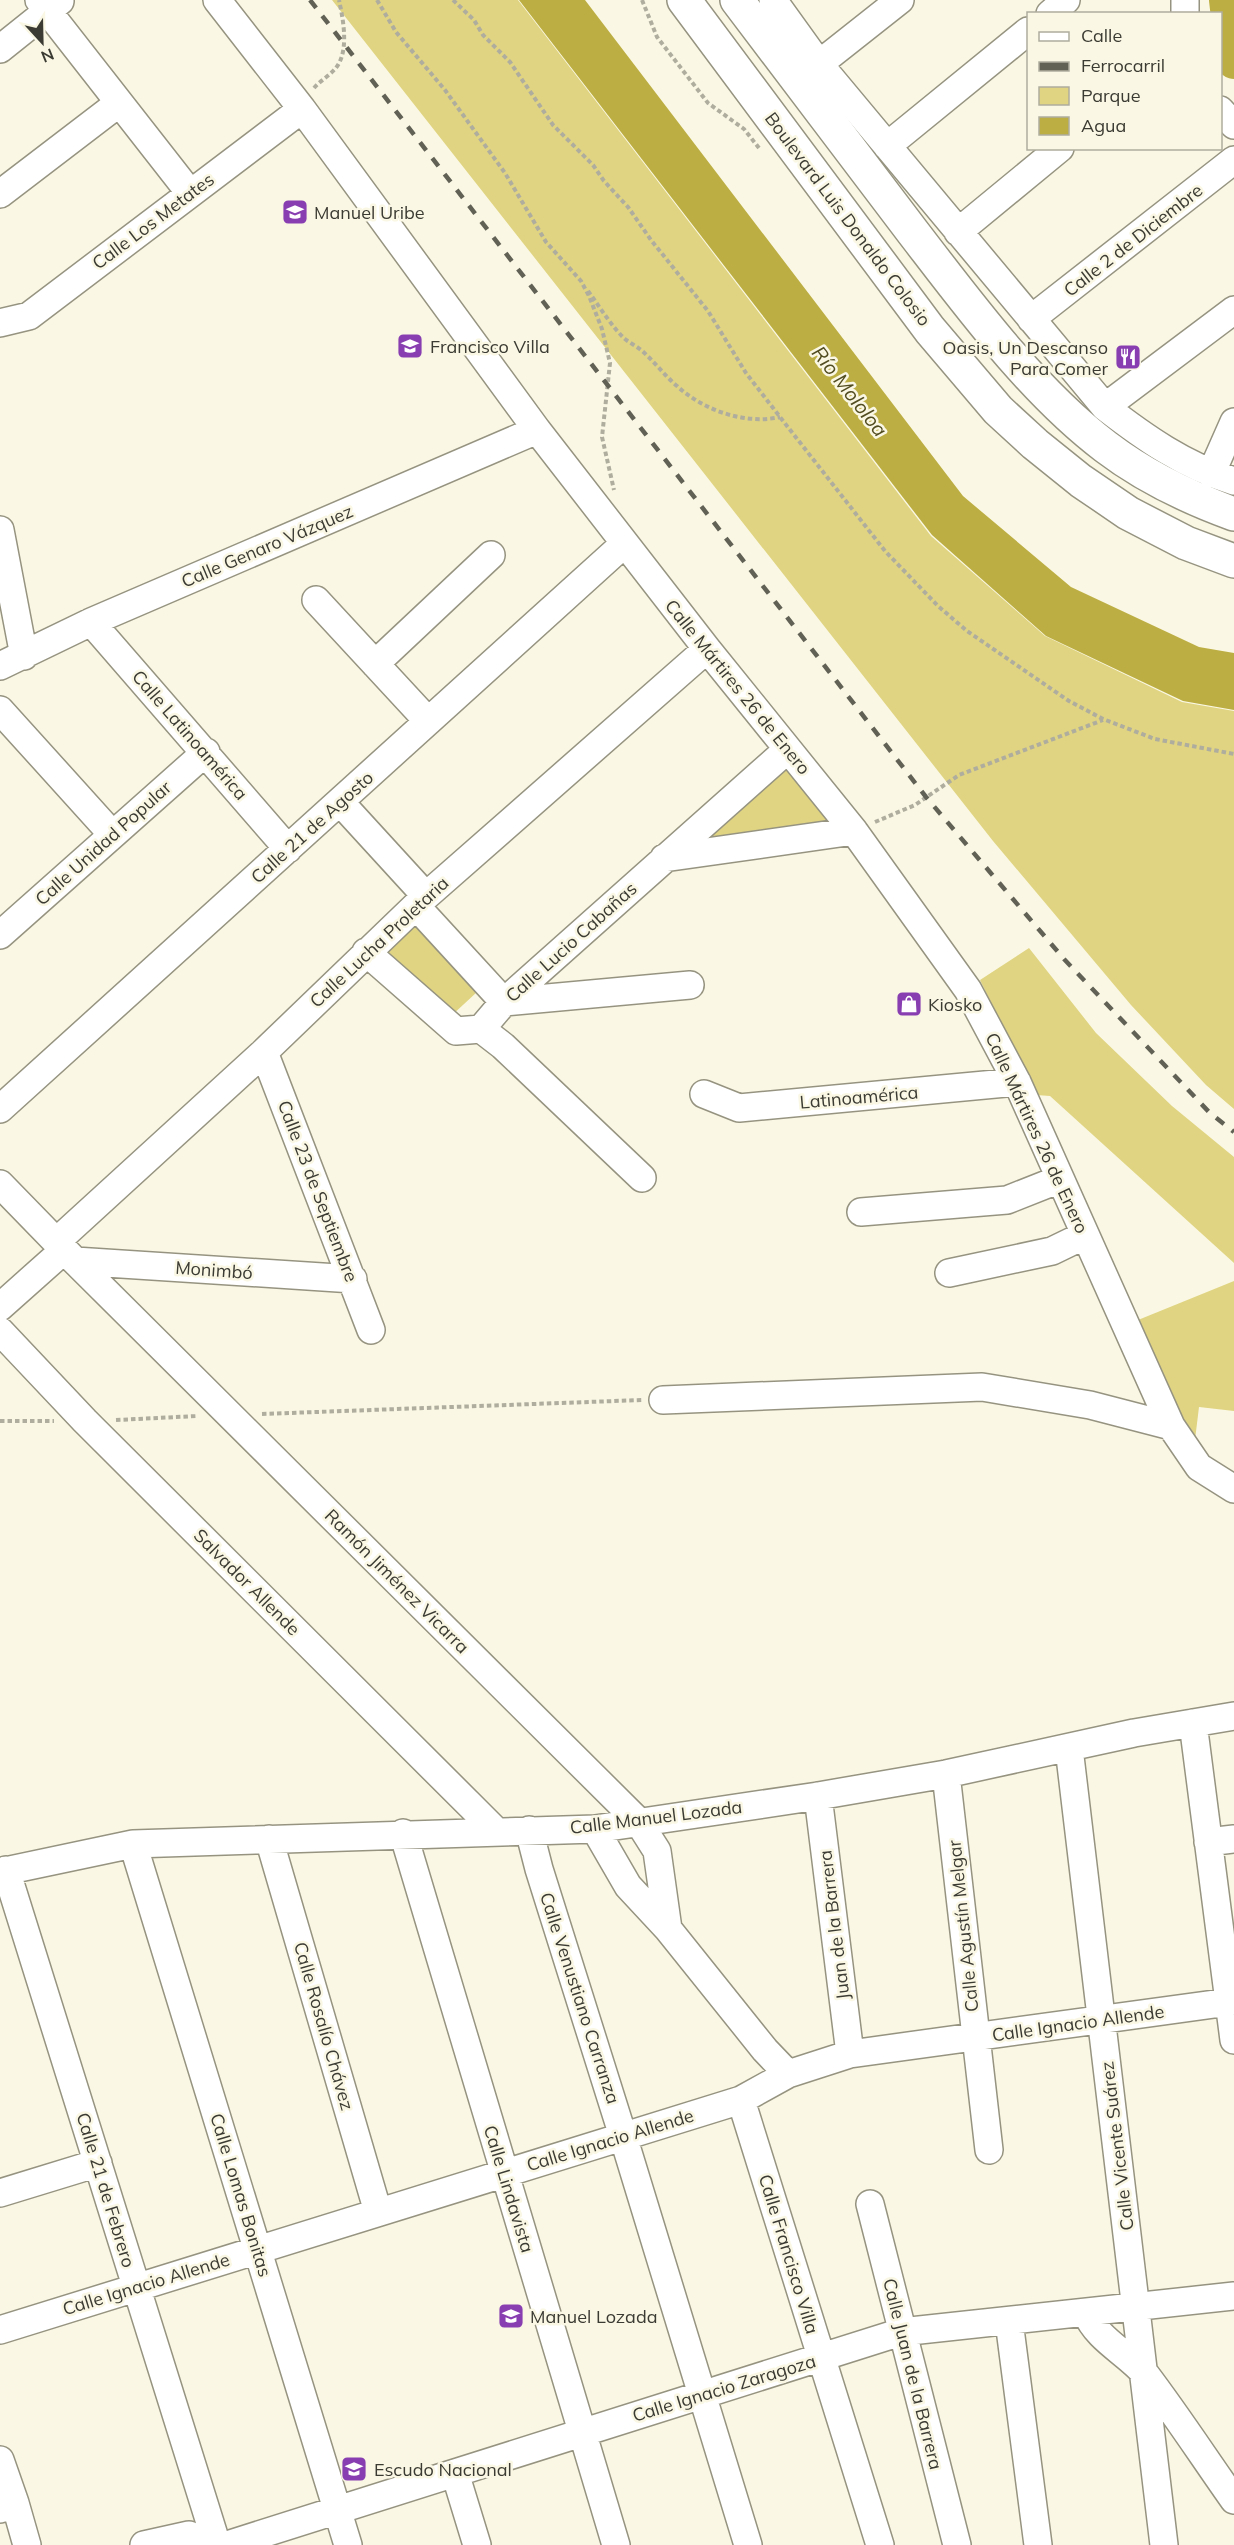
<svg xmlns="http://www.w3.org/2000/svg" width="1234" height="2545" viewBox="0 0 1234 2545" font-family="Mulish,sans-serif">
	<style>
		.green { fill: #e0d482 }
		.water { fill: #bdae44 }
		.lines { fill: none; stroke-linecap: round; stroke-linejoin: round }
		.river { stroke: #bdae44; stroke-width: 36 }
		.minor-casing { stroke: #969481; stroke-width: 30 }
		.major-casing { stroke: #969481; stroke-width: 36 }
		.path { stroke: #afad9e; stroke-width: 4; stroke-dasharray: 4.5 3; stroke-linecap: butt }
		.minor { stroke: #fff; stroke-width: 27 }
		.major { stroke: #fff; stroke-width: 33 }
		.rail { stroke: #626156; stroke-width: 4.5; stroke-dasharray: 10 10; stroke-linecap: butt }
		.labels { text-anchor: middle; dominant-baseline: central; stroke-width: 5; stroke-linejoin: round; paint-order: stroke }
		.poi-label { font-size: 18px; fill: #3c3b33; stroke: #faf8e4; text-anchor: start }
		.street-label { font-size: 18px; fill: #3c3b33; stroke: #faf8e4 }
		.water-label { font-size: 20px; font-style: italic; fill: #534d22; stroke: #faf8e4 }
	</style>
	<rect width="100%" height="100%" fill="#faf8e4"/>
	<path class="green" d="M332,0h186l413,536 114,100 137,66 52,9v398l-28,-24 -75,-80 -138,-164z
		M787,750l67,81 -190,27z
		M413,922l64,70 -27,25 -66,-69z
		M1029,948l67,85 76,73 62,51v106l-184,-167 -14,-1 -56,-115z
		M1234,1281v130l-35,-4 -5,41 -27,-50 -29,-78z"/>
	<path class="water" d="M519,0h66l378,496 108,91 128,60 35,6v57l-51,-9 -137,-65 -114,-101z"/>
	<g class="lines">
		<path class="river" d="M1227,0l7,61"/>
		<defs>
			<path id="minor" d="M39,0l151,193
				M217,0l85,109 235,321 170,219 147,182 114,159 49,92 154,344 28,41 35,22
				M773,0l46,64 286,343c40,31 80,59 129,74
				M1050,14l16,-14
				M1185,14v-14
				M0,49l60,-48
				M819,64l81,-64
				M1220,110l14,15
				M887,146l141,-115
				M0,194l119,-91
				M958,232l102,-84
				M1031,319l203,-159
				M0,323l29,-7 273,-207
				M1105,407l129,-97
				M1211,474l23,-52
				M0,530l24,126
				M316,600l112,121
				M91,622l197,227
				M375,664l116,-109
				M0,666l91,-44 446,-192
				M0,710l112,124
				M340,802l86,94
				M664,858l190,-27
				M416,906l88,96 186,-17
				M0,935l206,-183
				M366,952l90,79 25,-2
				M481,1029l23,-27 283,-252
				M481,1029l22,17 139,132
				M264,1052l107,278
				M704,1094l35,14 278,-26
				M0,1109l624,-565
				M0,1184l75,77 563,560 19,30 11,78
				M861,1212l146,-12 53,-21
				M56,1242l208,-190 162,-156 281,-247
				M75,1261l278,18
				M949,1273l103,-22 33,-16
				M0,1307l64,-57
				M0,1331l85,90 411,410
				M663,1400l319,-13 108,18 81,21
				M1193,1723l41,317
				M1069,1748l95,797
				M946,1774l43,376
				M818,1796l32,258
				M595,1829l33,57 40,43 97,121 23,24
				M529,1830l10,39 84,267 125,409
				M403,1833l213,712
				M269,1839l109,373
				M1208,1842l26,-3
				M133,1844l215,701
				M6,1870l211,675
				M0,1872l133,-28 462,-15 223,-33 128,-22 188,-41 100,-17
				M741,2100l139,445
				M0,2193l98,-30
				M870,2204l87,341
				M1086,2312c11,28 42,41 60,63 31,41 59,84 88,125
				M1009,2321l29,224
				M0,2330l741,-230 47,-26 62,-20 379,-52
				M0,2460l15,43
				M455,2473l22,72
				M0,2509l15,-6 12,42
				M144,2545l45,-10 23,10
				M227,2545l674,-213 333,-36"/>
			<path id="major" d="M684,0l246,330 68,80 37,34 46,37 47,32 58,30 48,18
				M737,0c58,77 117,154 175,231 57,74 120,160 194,216 38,29 84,51 128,67"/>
		</defs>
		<use href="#minor" class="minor-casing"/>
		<use href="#major" class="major-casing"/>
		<path class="path" d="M377,0l19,32 49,58 60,83 41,69 35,39 8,15 13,33 8,34 -8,74 12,53
			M453,0l21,20 9,15 27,27 43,63 40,40 11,16 24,26 23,33 57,71 38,62 34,44 105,134 53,55 29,25 102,70 34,18 52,20 79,15
			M642,0l15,37 51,66 36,26 15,19
			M314,88c6,-7 15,-12 21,-19 15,-17 8,-50 4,-69
			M588,291c12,16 23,35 37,48 5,4 11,7 16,11 13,11 23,25 36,36 26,24 68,39 103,31
			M875,822l40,-17 44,-30 144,-55
			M262,1414l380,-14
			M116,1420l82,-4
			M0,1421h54"/>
		<use href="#minor" class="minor"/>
		<use href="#major" class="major"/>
		<path class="rail" d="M310,0l616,797 138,162 145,153 25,20"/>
	</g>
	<defs>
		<symbol id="school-square" viewBox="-11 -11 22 22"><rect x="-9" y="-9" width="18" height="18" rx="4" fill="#883eb0" stroke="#faf8e4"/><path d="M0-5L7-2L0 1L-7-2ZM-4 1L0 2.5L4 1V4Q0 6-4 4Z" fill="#fff"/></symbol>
		<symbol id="restaurant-square" viewBox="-11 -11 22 22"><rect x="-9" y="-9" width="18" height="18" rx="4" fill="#883eb0" stroke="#faf8e4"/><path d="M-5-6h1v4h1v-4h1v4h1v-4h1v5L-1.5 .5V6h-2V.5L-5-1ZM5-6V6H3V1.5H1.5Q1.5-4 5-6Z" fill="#fff"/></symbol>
		<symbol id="shop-square" viewBox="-11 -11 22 22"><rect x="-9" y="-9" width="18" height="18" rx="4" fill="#883eb0" stroke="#faf8e4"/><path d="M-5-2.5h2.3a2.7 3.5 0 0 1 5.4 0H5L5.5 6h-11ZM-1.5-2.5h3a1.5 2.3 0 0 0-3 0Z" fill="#fff"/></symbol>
	</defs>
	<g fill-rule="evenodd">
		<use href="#school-square" x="280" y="197" width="30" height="30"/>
		<use href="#school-square" x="395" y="331" width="30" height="30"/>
		<use href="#restaurant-square" x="1113" y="342" width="30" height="30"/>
		<use href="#shop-square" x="894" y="989" width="30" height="30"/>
		<use href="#school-square" x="496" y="2301" width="30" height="30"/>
		<use href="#school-square" x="339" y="2454" width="30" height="30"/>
	</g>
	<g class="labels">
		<g class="poi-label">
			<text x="314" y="212">Manuel Uribe</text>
			<text x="430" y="346">Francisco Villa</text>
			<text x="1108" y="347" text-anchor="end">Oasis, Un Descanso<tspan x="1108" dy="21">Para Comer</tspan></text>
			<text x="928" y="1004">Kiosko</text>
			<text x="530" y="2316">Manuel Lozada</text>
			<text x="374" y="2469">Escudo Nacional</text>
		</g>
		<g class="street-label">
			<text transform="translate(848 219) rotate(53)">Boulevard Luis Donaldo Colosio</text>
			<text transform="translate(153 221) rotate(-37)">Calle Los Metates</text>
			<text transform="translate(1133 240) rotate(-38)">Calle 2 de Diciembre</text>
			<text transform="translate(267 546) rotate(-23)">Calle Genaro Vázquez</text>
			<text transform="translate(738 687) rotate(51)">Calle Mártires 26 de Enero</text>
			<text transform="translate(190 735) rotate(49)">Calle Latinoamérica</text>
			<text transform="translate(312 827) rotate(-42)">Calle 21 de Agosto</text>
			<text transform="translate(103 843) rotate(-42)">Calle Unidad Popular</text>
			<text transform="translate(379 942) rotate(-43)">Calle Lucha Proletaria</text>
			<text transform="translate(571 942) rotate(-42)">Calle Lucio Cabañas</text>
			<text transform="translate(859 1097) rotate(-5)">Latinoamérica</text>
			<text transform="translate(1037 1133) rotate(65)">Calle Mártires 26 de Enero</text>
			<text transform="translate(318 1191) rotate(69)">Calle 23 de Septiembre</text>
			<text transform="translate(214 1270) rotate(4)">Monimbó</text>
			<text transform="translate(397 1581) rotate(45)">Ramón Jiménez Vicarra</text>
			<text transform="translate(247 1582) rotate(45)">Salvador Allende</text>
			<text transform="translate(656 1817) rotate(-7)">Calle Manuel Lozada</text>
			<text transform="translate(834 1925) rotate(-97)">Juan de la Barrera</text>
			<text transform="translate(963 1926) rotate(-96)">Calle Agustín Melgar</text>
			<text transform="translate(580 1998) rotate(72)">Calle Venustiano Carranza</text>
			<text transform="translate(1078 2023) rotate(-8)">Calle Ignacio Allende</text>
			<text transform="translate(324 2026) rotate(74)">Calle Rosalío Chávez</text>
			<text transform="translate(610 2140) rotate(-17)">Calle Ignacio Allende</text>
			<text transform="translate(1117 2146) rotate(-97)">Calle Vicente Suárez</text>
			<text transform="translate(509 2189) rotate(73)">Calle Lindavista</text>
			<text transform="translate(106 2190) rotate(73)">Calle 21 de Febrero</text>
			<text transform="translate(241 2195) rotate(73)">Calle Lomas Bonitas</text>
			<text transform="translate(789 2254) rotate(73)">Calle Francisco Villa</text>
			<text transform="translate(146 2284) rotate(-17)">Calle Ignacio Allende</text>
			<text transform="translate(913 2374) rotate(76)">Calle Juan de la Barrera</text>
			<text transform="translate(724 2388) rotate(-17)">Calle Ignacio Zaragoza</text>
		</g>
		<g class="water-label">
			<text transform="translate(850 391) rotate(52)">Río Mololoa</text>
		</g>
	</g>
	<rect x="1027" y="12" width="195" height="138" fill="#faf8e4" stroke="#aeac9d" stroke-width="1.5"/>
	<rect x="1039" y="32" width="30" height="9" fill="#ffffff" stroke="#aeac9d" stroke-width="1.5"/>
	<text x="1081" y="42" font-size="18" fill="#3c3b33">Calle</text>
	<rect x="1039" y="62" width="30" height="9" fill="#626156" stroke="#aeac9d" stroke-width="1.5"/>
	<text x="1081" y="72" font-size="18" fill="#3c3b33">Ferrocarril</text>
	<rect x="1039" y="87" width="30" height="18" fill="#e0d482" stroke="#aeac9d" stroke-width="1.5"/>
	<text x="1081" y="102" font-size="18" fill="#3c3b33">Parque</text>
	<rect x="1039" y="117" width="30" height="18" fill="#bdae44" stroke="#aeac9d" stroke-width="1.5"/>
	<text x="1081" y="132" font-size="18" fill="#3c3b33">Agua</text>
	<g transform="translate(42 42) rotate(158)" stroke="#faf8e4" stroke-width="4.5" paint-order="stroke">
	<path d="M0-4.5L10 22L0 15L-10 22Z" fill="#3c3b33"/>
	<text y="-9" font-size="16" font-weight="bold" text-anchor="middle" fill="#3c3b33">N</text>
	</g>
</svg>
